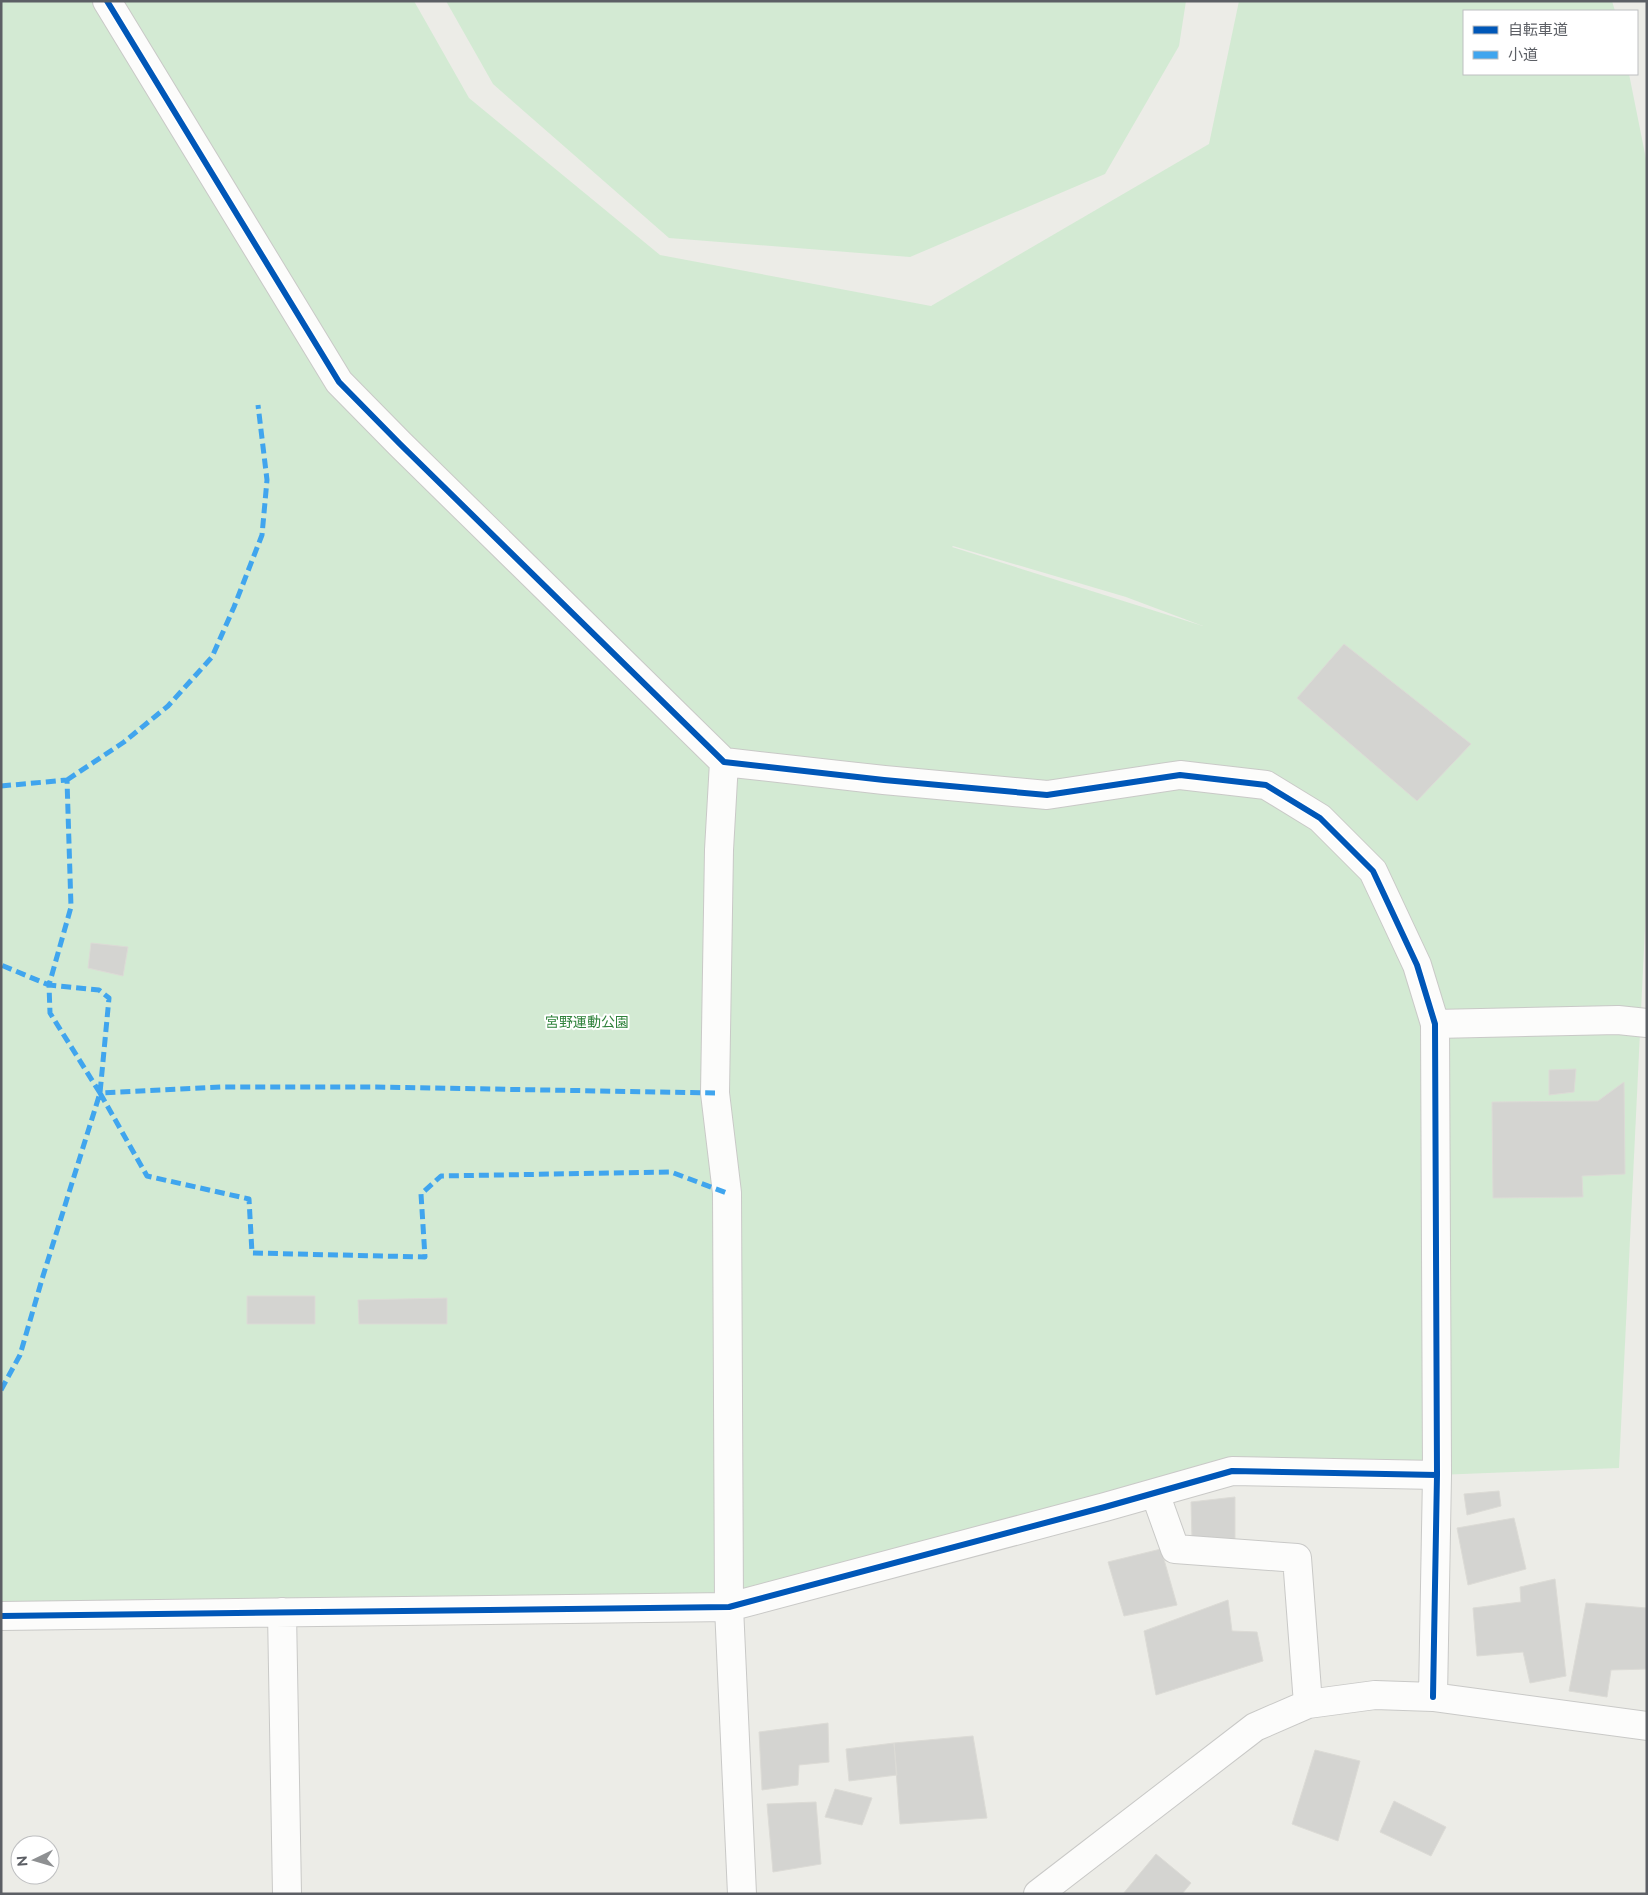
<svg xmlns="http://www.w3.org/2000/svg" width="1648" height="1895" viewBox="0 0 1648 1895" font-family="Raleway,'Noto Sans JP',sans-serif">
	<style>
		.green { fill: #d3ead3; fill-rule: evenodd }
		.building { fill: #d4d4d1; stroke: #dcdbd6 }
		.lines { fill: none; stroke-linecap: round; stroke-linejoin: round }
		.minor-casing { stroke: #c9c9c7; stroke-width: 30 }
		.minor { stroke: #fcfcfb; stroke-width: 28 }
		.quiet { stroke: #40a5ee; stroke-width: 5; stroke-dasharray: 10 5; stroke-linecap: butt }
		.cycleway-casing { stroke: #fff; stroke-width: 9 }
		.cycleway { stroke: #0057b8; stroke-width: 6 }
		.labels { text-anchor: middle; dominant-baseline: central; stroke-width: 4; stroke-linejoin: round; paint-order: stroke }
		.park-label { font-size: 14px; fill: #2f823b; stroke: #fff }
	</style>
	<rect width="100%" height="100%" fill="#ecece7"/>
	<path class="green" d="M1,1h413l55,97 191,157 271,51 278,-162 30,-143h373l3,10h-151v63h165l18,90v723l-28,581 -182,7 -205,-4 -503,136 -728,9zM953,546l173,51 77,29 -251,-79z
		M446,1h740l-7,45 -74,128 -195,83 -241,-19 -176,-154z"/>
	<path class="building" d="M1344,644l127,100 -54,57 -120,-103z
		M91,943l37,4 -5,29 -35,-8z
		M1576,1069l-2,23 -25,3v-25z
		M1624,1082l1,92 -43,2 1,21 -90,1 -1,-96 106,-1z
		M247,1296h68v28h-68z
		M447,1298v26h-88l-1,-24z
		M1499,1491l2,15 -34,9 -3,-21z
		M1235,1497v44l-43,-2 -1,-37z
		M1514,1518l12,51 -58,16 -11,-57z
		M1161,1549l16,56 -53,11 -16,-54z
		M1555,1579l11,97 -36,7 -7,-31 -46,4 -4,-48 48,-6 -1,-15z
		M1228,1600l4,31 25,1 6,29 -107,34 -12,-64z
		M1586,1603l61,5v61l-36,1 -4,27 -38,-6z
		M828,1723l1,39 -30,3 -1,20 -36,5 -3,-58z
		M973,1736l14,82 -87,6 -6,-81z
		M894,1743l3,32 -48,6 -3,-32z
		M1315,1750l45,11 -22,80 -46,-17z
		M835,1789l37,9 -10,27 -37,-8z
		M1394,1801l52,26 -15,29 -51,-24z
		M816,1802l5,62 -48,8 -6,-68z
		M1156,1854l35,29 -9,11h-59z"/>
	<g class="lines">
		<defs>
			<path id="minor" d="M107,1l232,381 61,62 324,318 160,18 163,15 133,-20 86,10 54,33 53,53 44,94 18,59 2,451 -4,222
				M724,762l-5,88 -4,243 12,100 2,414 13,287
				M1435,1024l183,-4 29,3
				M1155,1493l20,56 122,9 11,146
				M282,1612l5,282
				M1,1616l728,-9 376,-100 127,-36 205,4
				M1038,1894l217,-167 53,-23 67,-9 58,2 214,29"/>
		</defs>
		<use href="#minor" class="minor-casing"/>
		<use href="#minor" class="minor"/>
		<path class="quiet" d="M67,780l57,-38 44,-36 44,-49 22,-50 28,-72 5,-55 -9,-75
			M1,786l66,-6 4,127 -22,78 -48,-20
			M100,1093l47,83 102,23 3,54 173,4 -4,-63 20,-18 230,-4 56,21
			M1,1390l19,-35 23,-79 57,-183 9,-95 -10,-8 -50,-5 1,28 50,80 121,-6h155l339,6"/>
		<defs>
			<path id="cycleway" d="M107,1l232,381 61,62 324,318 160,18 163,15 133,-20 86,10 54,33 53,53 44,94 18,59 2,451 -4,222
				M1,1616l728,-9 376,-100 127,-36 205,4"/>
		</defs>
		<use href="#cycleway" class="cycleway-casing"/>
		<use href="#cycleway" class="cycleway"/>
	</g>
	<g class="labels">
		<g class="park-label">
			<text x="587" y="1022">宮野運動公園</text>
		</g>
	</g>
	<rect width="1648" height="1895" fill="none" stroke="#5c5f65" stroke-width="5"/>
	<rect x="1463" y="10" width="175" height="65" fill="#ffffff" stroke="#bebfc1"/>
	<rect x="1473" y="26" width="25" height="8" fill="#0057b8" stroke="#bebfc1"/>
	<text x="1508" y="35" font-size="15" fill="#5c5f65">自転車道</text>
	<rect x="1473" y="51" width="25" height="8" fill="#40a5ee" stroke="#bebfc1"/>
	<text x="1508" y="60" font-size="15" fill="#5c5f65">小道</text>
	<g transform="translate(35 1860) rotate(265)"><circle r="24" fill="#ffffff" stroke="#bebfc1"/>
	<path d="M0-4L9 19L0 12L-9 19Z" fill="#8e9092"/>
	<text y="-8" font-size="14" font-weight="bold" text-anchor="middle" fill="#5c5f65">N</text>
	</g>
</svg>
